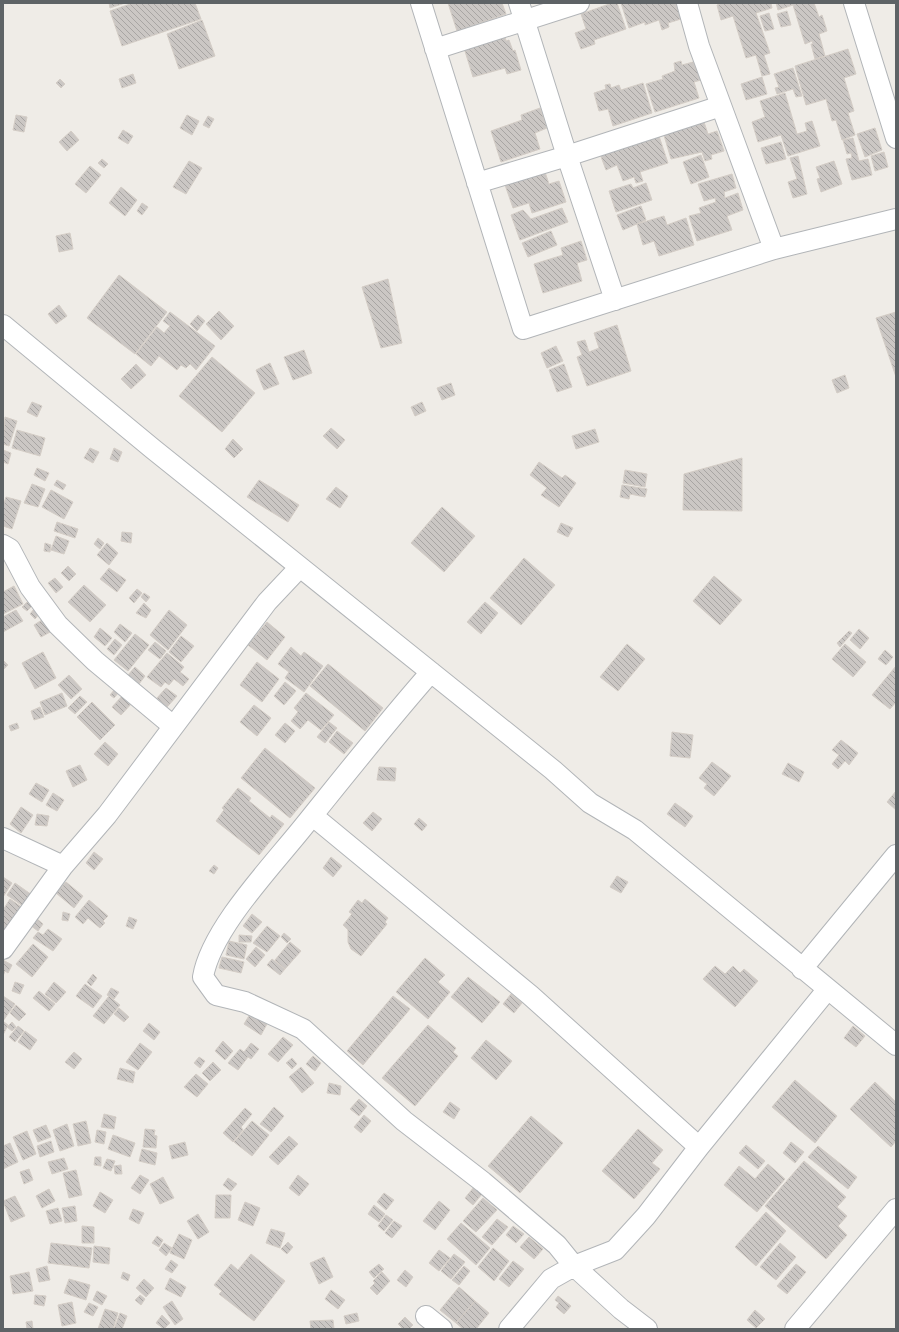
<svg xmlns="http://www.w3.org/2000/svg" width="899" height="1332" viewBox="0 0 899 1332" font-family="Signika,sans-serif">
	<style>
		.building { fill: url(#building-back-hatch); stroke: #d4cdc6 }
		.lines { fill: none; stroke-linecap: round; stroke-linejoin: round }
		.minor-casing { stroke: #b2b5b8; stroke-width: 22 }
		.minor { stroke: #fff; stroke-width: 20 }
	</style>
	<defs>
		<pattern id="building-back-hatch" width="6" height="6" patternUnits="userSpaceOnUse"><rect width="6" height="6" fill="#cbc7c4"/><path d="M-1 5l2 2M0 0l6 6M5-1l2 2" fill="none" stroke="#a8a5a3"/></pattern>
	</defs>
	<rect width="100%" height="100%" fill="#efece7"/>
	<path class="building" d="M109,3h16l-15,5z
		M133,3h62l6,16 -79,27 -12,-35z
		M448,3h54l4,11 -49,17z
		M612,3h5l9,26 -32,11 1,4 -14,5 -6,-16 11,-4 -5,-15z
		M621,3h55l5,16 -13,4 1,4 -7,3 -3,-10 -14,5v-3l-16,6z
		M722,3h49l1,5 -16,5 14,40 -6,2 6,19 -8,2 -6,-21 -10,3 -13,-42 -12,4 -4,-15z
		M776,3h38l5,14 3,-2 5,16 -8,3 6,22 -10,3 -4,-15h2l-1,-3 -7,3 -12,-39 -15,5z
		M787,11l4,14 -10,2 -4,-13z
		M769,13l5,16 -9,2 -5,-15z
		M202,20l13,36 -36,13 -12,-35z
		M505,36l1,5 3,-1 4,11 2,-1 6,20 -14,4 -2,-6 -32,9 -9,-29z
		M848,49l8,25 -12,4 10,33 -6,2 7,22 -13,5 -6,-20 -4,1 -6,-22 -20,6 -11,-39z
		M681,61l1,4 11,-3 8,18 -7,2 5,16 -44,14 -9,-28 17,-5 -1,-3 13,-5 -1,-8z
		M793,68l9,28 -6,1 -3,-8 -16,5 -2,-6 4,-1 -5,-13z
		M133,74l3,9 -14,5 -3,-9z
		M762,77l5,17 -21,6 -5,-16z
		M60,79l5,5 -4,4 -5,-5z
		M643,83l9,30 -39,13 -5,-17 -9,2 -5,-18 12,-4 -1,-4 5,-1 1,4 8,-3 2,5z
		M785,93l12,41 10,-3 -2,-8 7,-2 8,25 -32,10 -7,-21 -23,7 -6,-20 13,-5 -5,-16z
		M540,108l7,20 -12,5 5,16 -39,13 -10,-31 31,-11 -1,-5z
		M16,115l11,2 -3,15 -11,-2z
		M187,115l12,6 -7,14 -12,-7z
		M208,116l6,3 -5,9 -6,-3z
		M703,119l5,15 9,-3 7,20 -13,4 1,4 -7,2 -3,-9 -31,7 -8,-27z
		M875,128l7,22 -17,7 -8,-23z
		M123,130l10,6 -5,8 -10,-6z
		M71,131l8,9 -12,11 -8,-9z
		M658,133l10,30 -28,9 3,9 -7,2 -2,-6 -11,4 -6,-16 -11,5 -6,-16z
		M853,138l6,23 9,-2 4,16 -20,5 -6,-21 6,-1 -1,-5 -4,1 -4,-14z
		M781,142l5,17 -20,5 -5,-16z
		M884,152l4,15 -13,4 -4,-15z
		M701,155l8,22 -18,7 -8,-22z
		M798,156l9,38 -14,4 -5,-16 9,-3 -7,-21z
		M102,159l6,5 -4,4 -6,-5z
		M189,161l13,7 -16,26 -13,-7z
		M834,161l8,23 -21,8 -4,-13 3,-1 -4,-11z
		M90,166l11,9 -15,18 -11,-9z
		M544,169l5,15 10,-3 7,21 -34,11 -3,-10 -16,5 -9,-26z
		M732,174l4,14 -12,4 1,6 13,-5 5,17 -16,6 5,14 -35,11 -8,-25 12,-3 -2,-5 17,-6 -1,-4 -11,3 -6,-17z
		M646,183l6,17 -36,12 -7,-21 22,-7 2,4z
		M121,187l16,13 -12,16 -16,-13z
		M142,203l6,4 -6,8 -5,-4z
		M641,206l5,14 -23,10 -6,-15z
		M562,208l6,14 -48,18 -9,-25 12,-5 8,9z
		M664,216l3,9 19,-7 8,27 -35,11 -5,-15 -11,4 -6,-21z
		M551,231l6,14 -29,12 -6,-14z
		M70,233l3,16 -14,3 -3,-16z
		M581,241l6,19 -10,3 5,18 -39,12 -9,-29 29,-9 -2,-7z
		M119,275l48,37 -32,42 -48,-36z
		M388,279l14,64 -21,5 -19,-61z
		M59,305l8,11 -11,8 -8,-10z
		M219,311l15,15 -13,14 -15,-16z
		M170,312l45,34 -19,24 -6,-6 -4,4 -5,-3 -4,5 -18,-14 -8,10 -15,-12 21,-27 7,6 6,-7 -7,-5z
		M896,312v65l-20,-59z
		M198,315l7,6 -8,10 -7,-7z
		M617,325l14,46 -44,15 -10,-29 5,-2 -5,-13 8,-2 4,12 10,-4 -5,-15z
		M556,346l7,15 -16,7 -6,-15z
		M304,350l8,23 -19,7 -9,-23z
		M212,357l43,36 -33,39 -43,-36z
		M270,363l9,21 -15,6 -8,-20z
		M136,364l10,11 -15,14 -10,-10z
		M564,364l8,23 -15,5 -8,-22z
		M845,375l4,13 -12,5 -5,-13z
		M451,383l4,12 -13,5 -5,-12z
		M32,402l10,4 -5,11 -10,-5z
		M422,402l4,9 -11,5 -4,-9z
		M5,417l12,4 -8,25 -6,-2z
		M331,428l14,12 -8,9 -14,-13z
		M595,429l4,13 -23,7 -4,-13z
		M17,430l28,8 -5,18 -28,-8z
		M233,439l10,10 -9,9 -9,-9z
		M90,448l9,4 -6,11 -9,-5z
		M114,448l8,4 -4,10 -8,-3z
		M3,450l8,3 -3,11 -5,-2z
		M742,458v53l-59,-1 1,-36z
		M539,462l23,16 3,-3 11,8 -17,24 -18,-12 6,-7 -17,-13z
		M37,468l12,5 -4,8 -11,-6z
		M625,470l22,4 -2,13 -22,-4z
		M57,480l9,5 -3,5 -9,-5z
		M259,480l40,25 -11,17 -41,-25z
		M32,484l13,5 -7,18 -14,-4z
		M622,485l25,4 -2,8 -15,-3 -1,5 -9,-2z
		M336,487l12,9 -8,12 -14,-9z
		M51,490l22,12 -9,17 -22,-12z
		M6,497l15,4 -9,28 -9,-3v-20z
		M442,507l33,29 -31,36 -33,-29z
		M57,522l21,7 -3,9 -21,-7z
		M561,523l12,5 -5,9 -11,-5z
		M122,532l10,1 -1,10 -10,-2z
		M56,536l13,5 -5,13 -13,-4z
		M98,538l6,5 -4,6 -6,-5z
		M45,543l6,2 -1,7 -6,-1z
		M107,543l11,10 -9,12 -12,-10z
		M524,558l31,27 -34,40 -31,-27z
		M68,566l8,8 -7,7 -8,-8z
		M109,568l17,12 -9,12 -17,-13z
		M714,576l28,24 -22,25 -27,-24z
		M55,578l8,9 -7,6 -8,-10z
		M84,585l22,20 -16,17 -22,-20z
		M14,586l9,18 -20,10v-22z
		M137,589l5,4 -8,10 -5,-5z
		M144,593l6,4 -4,5 -5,-5z
		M27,602l5,4 -5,5 -5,-4z
		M485,602l13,11 -17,21 -14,-12z
		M144,603l7,7 -5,8 -10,-5z
		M34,609l5,5 -4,5 -5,-5z
		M16,610l7,11 -20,11v-15z
		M169,610l18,15 -19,25 -18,-15z
		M45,618l7,13 -11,6 -7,-12z
		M267,622l18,15 -18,23 -19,-15z
		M120,624l12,9 -7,9 -11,-10z
		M100,628l12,10 -7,8 -11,-9z
		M859,629l10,9 -9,11 -10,-9z
		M849,631l3,2 -12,14 -3,-4z
		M135,634l14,11 -21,26 -14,-11z
		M181,636l13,10 -13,16 -12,-10z
		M115,639l7,6 -8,10 -7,-6z
		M155,642l11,9 -6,8 -12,-9z
		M627,644l18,15 -27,32 -18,-14z
		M845,644l21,18 -13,15 -21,-18z
		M291,647l10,9 3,-4 19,14 -19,26 -19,-14 4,-6 -11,-8z
		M885,650l8,7 -7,8 -8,-6z
		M43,652l13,26 -21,11 -13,-26z
		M167,653l17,14 -4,5 9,7 -6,7 -9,-7 -5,6 -4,-3 -4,5 -14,-10z
		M3,660l5,5 -5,5z
		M257,662l22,17 -17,23 -22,-17z
		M328,664l55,44 -18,23 -55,-45z
		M896,666v36l-6,7 -18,-14z
		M135,667l10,9 -6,8 -11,-9z
		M69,675l13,14 -11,10 -13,-14z
		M285,682l11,9 -12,14 -10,-9z
		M166,688l11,8 -10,11 -10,-9z
		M115,689l4,3 -5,6 -4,-3z
		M62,693l5,13 -22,9 -5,-13z
		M306,693l28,22 -13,15 -13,-10 -8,9 -9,-8 7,-9 -4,-4z
		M124,694l9,8 -12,13 -9,-8z
		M80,696l7,6 -12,12 -7,-6z
		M92,702l23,23 -15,15 -23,-23z
		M254,705l17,13 -14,18 -17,-14z
		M40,707l4,10 -10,3 -3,-9z
		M329,722l8,6 -12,15 -8,-6z
		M17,723l2,5 -8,3 -2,-5z
		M285,723l10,8 -10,12 -10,-8z
		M337,731l16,12 -9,11 -15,-12z
		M672,732l21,3 -3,23 -20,-2z
		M841,740l17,13 -9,12 -4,-4 -7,8 -6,-5 7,-9 -7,-5z
		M105,742l13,12 -10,12 -14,-12z
		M265,748l50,40 -25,30 -49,-40z
		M712,762l19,14 -17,20 -10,-8 3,-4 -8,-6z
		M788,763l16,9 -5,10 -17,-8z
		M80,765l7,15 -14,7 -7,-16z
		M379,767l17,1 -1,13 -18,-1z
		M36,783l13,7 -7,12 -13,-8z
		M238,788l13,10 -2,3 21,17 2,-3 12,9 -25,31 -43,-34 8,-11 -2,-2z
		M896,791v19l-9,-8z
		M53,793l11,7 -7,11 -11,-6z
		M675,803l18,13 -8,11 -18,-13z
		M21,807l12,8 -12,18 -11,-9z
		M373,812l9,7 -10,12 -9,-8z
		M37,814l12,2 -2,10 -12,-1z
		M419,818l8,7 -5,6 -8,-7z
		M94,852l9,7 -9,11 -8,-7z
		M331,857l11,9 -9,11 -10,-9z
		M214,865l4,3 -4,6 -5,-3z
		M617,876l11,6 -7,11 -11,-6z
		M3,877l9,6 -9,14z
		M66,882l17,14 -9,12 -18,-15z
		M15,883l17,12 -8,12 -17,-12z
		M10,899l13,9 -15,23 -5,-3v-18z
		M365,899l23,19 -3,4 2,2 -26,32 -10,-7 -3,-7v-12l-5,-5 9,-11 -3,-2 9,-12 4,3z
		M89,900l19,16 -5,5 2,2 -5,5 -12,-10 -5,6 -8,-7z
		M63,912l7,2 -2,7 -6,-1z
		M252,914l10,8 -10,11 -9,-7z
		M129,917l8,3 -4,9 -7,-3z
		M36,918l7,6 -5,7 -8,-6z
		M267,926l13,10 -13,16 -14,-9z
		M48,929l14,10 -9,12 -20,-13 5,-6 5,3z
		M284,933l7,6 -4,4 -6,-6z
		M239,935l13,1 -1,6h-12z
		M229,941l18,4 -3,14 -18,-4z
		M290,942l11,9 -16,18 -10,-9z
		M33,944l15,13 -16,20 -16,-13z
		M256,947l9,8 -10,12 -9,-8z
		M222,957l22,5 -3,11 -22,-5z
		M425,958l20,17 -7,7 12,10 -22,27 -32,-27z
		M272,959l13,10 -5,6 -13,-10z
		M3,960l9,5 -4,8 -3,-2 -2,5z
		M715,966l10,8 8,-8 7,7 4,-4 14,12 -23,26 -32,-28z
		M93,974l4,4 -6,8 -4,-4z
		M468,977l32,25 -18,21 -31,-26z
		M15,982l9,3 -4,9 -8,-3z
		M54,982l12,10 -10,11 -11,-9z
		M85,984l17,12 -9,12 -17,-12z
		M111,988l8,4 -5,7 -7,-4z
		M39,991l16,13 -6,7 -16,-13z
		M511,994l11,9 -8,10 -11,-9z
		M3,996l12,8 -12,17z
		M109,996l11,9 -16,19 -11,-8z
		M393,996l17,13 -47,56 -16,-14z
		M16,1005l10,9 -7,7 -9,-8z
		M119,1008l10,9 -5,5 -10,-8z
		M250,1014l17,10 -6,11 -17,-11z
		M4,1022l4,3 -5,10v-10z
		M12,1022l4,5 -4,4 -5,-4z
		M149,1023l11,9 -6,8 -11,-9z
		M428,1025l28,23 -3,4 5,4 -43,50 -33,-28z
		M18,1026l6,5 -9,11 -6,-5z
		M853,1026l12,10 -9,11 -12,-9z
		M25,1031l12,9 -7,10 -12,-8z
		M283,1037l10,8 -15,17 -10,-8z
		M486,1040l26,21 -16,19 -25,-22z
		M223,1041l10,10 -8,9 -10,-9z
		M140,1043l12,9 -14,18 -12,-8z
		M251,1043l8,6 -8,10 -3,-2 -10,13 -10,-7 12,-14 4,3z
		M74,1052l8,7 -8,10 -9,-7z
		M313,1056l8,7 -6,8 -9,-7z
		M199,1057l6,4 -5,7 -6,-5z
		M292,1058l5,6 -5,5 -6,-6z
		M213,1062l8,8 -11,11 -8,-8z
		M301,1067l13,16 -12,10 -13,-16z
		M120,1068l15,4 -2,11 -16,-4z
		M196,1074l12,10 -11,13 -13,-10z
		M795,1080l42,36 -22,27 -43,-36z
		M875,1082l21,20v39l-5,6 -41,-38z
		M329,1083l12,3 -1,9 -13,-2z
		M359,1099l8,7 -8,10 -9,-7z
		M450,1102l10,7 -6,10 -11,-7z
		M274,1107l10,9 -13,16 -11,-8z
		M245,1108l7,6 -11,13 2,3 -10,12 -10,-9z
		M104,1114l12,3 -2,12 -13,-2z
		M364,1115l7,6 -10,12 -7,-6z
		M531,1116l32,27 -43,50 -32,-27z
		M86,1121l5,22 -13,3 -5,-22z
		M252,1121l17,14 -17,21 -18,-14z
		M67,1124l7,22 -14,5 -7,-21z
		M46,1125l5,12 -13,5 -5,-12z
		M145,1129l10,1 -1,5 3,1 -1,12 -13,-1z
		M638,1129l25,21 -11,13 8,6 -26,30 -32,-28z
		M97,1130l9,2 -2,12 -9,-2z
		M27,1131l9,23 -13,6 -10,-23z
		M113,1135l22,8 -5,14 -22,-8z
		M289,1136l9,8 -20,21 -9,-8z
		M51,1141l3,11 -14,5 -3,-11z
		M185,1142l3,13 -16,4 -3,-13z
		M791,1142l13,10 -9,11 -12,-10z
		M10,1143l8,19 -15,7v-23z
		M746,1145l19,16 -7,8 -19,-16z
		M818,1146l39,31 -9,12 -40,-32z
		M142,1149l15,4 -2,12 -16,-4z
		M95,1157h6v9l-7,-1z
		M64,1158l4,11 -16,5 -4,-12z
		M107,1159l8,2 -4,10 -8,-3z
		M804,1161l42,36 -9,10 10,9 -9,10 9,9 -21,24 -61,-53z
		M768,1164l17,15 -28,33 -33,-27 15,-19 16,13z
		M121,1165l1,9h-7l-1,-8z
		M29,1169l4,11 -9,4 -4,-12z
		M76,1170l6,25 -13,3 -6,-25z
		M140,1175l9,5 -9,14 -9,-6z
		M298,1175l11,9 -10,12 -10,-8z
		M163,1177l11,21 -14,6 -10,-20z
		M228,1178l9,6 -6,7 -8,-6z
		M474,1187l8,7 -9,11 -8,-7z
		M49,1189l6,12 -13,7 -6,-12z
		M100,1192l13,8 -8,13 -12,-7z
		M384,1193l10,7 -8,10 -9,-8z
		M216,1195h15l-1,23h-15z
		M15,1196l10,20 -14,6 -8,-21z
		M483,1198l14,12 -21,22 -13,-11z
		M439,1201l11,9 -15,20 -12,-9z
		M245,1202l15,6 -7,18 -15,-6z
		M374,1205l11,9 -6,8 -11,-8z
		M75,1206l2,15 -12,2 -3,-15z
		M58,1208l4,13 -12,3 -4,-13z
		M133,1209l11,4 -5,11 -10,-5z
		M766,1212l20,19 -30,35 -21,-19z
		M198,1214l11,18 -11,7 -11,-18z
		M386,1215l7,5 -9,11 -6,-5z
		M497,1219l11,8 -16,18 -10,-8z
		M394,1221l8,5 -10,12 -7,-5z
		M461,1223l29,25 -14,17 -29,-26z
		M82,1226l12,1v16h-12z
		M513,1226l11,8 -8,9 -10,-8z
		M271,1229l14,4 -5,15 -14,-5z
		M179,1234l13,6 -8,19 -14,-6z
		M157,1236l6,4 -4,7 -7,-4z
		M529,1237l14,12 -9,10 -14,-12z
		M288,1242l5,5 -6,7 -6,-5z
		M51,1243l41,5 -3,20 -41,-5z
		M164,1243l8,5 -6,8 -7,-6z
		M780,1243l16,14 -20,23 -16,-13z
		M94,1246l16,2 -1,16 -16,-2z
		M493,1248l16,13 -15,20 -16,-14z
		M439,1250l11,8 -11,13 -10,-8z
		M251,1254l34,27 -31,40 -35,-27 3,-3 -8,-6 17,-21 7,6z
		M454,1254l11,8 -14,17 -10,-8z
		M324,1257l9,20 -14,7 -9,-21z
		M171,1260l7,5 -6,8 -7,-4z
		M513,1261l11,8 -15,18 -10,-8z
		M379,1264l5,5 -10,9 -5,-6z
		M796,1264l10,8 -19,22 -10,-8z
		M47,1266l3,14 -11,2 -3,-13z
		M464,1266l6,5 -11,14 -7,-5z
		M405,1270l8,7 -7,10 -9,-7z
		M29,1272l4,19 -20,3 -3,-18z
		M123,1272l7,3 -2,6 -7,-3z
		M382,1272l8,9 -13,14 -7,-7 5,-5 -2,-2z
		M170,1278l16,9 -5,10 -16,-8z
		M69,1279l21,6 -4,15 -22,-7z
		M144,1279l10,9 -8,9 -10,-9z
		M459,1287l16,14 -19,22 -16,-13z
		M331,1290l14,10 -7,9 -13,-10z
		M97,1291l10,5 -5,9 -9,-5z
		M35,1295l11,1 -2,10 -10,-2z
		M140,1295l5,4 -4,6 -6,-5z
		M558,1296l13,10 -7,8 -8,-7 3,-4 -4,-3z
		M172,1301l11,18 -8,6 -12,-18z
		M475,1301l14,12 -13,16h-13l-7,-6z
		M72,1302l4,21 -14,3 -4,-21z
		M89,1303l9,4 -5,9 -9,-4z
		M105,1309l13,4 -5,16h-15z
		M755,1310l10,9 -9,9 -9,-8z
		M120,1313l7,3 -5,13h-8z
		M357,1313l2,8 -13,3 -2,-8z
		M162,1315l8,8 -6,6 -8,-6z
		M405,1317l8,8 -4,4h-6l-5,-5z
		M333,1320l1,9h-23l-1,-8z
		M32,1321l1,8h-6l-1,-7z"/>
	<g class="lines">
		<defs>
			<path id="minor" d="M421,3l102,326 251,-80 122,-30
				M519,3l48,153 48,144
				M687,3l12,43 75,203
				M854,3l42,135
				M435,49l144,-46
				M477,183l90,-27 154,-50
				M3,325l150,124 400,321 37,33 45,27 261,215
				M3,545l7,4 20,38 28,38 37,36 78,65
				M431,672c-44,50 -85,102 -127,154 -31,39 -93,103 -101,151l13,18 29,7 58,27 101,92 79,61 74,63 17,21 47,43 26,20
				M313,816l217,179 169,152
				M3,838l60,28
				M3,949l60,-83 44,-51 160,-213 33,-35
				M802,969l94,-114
				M426,1316l16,13
				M509,1329l42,-50 23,-13 41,-16 31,-34 53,-69 128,-157
				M795,1329l101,-120"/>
		</defs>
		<use href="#minor" class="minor-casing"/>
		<use href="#minor" class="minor"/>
	</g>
	<rect width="899" height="1332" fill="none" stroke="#5e6366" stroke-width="8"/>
</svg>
